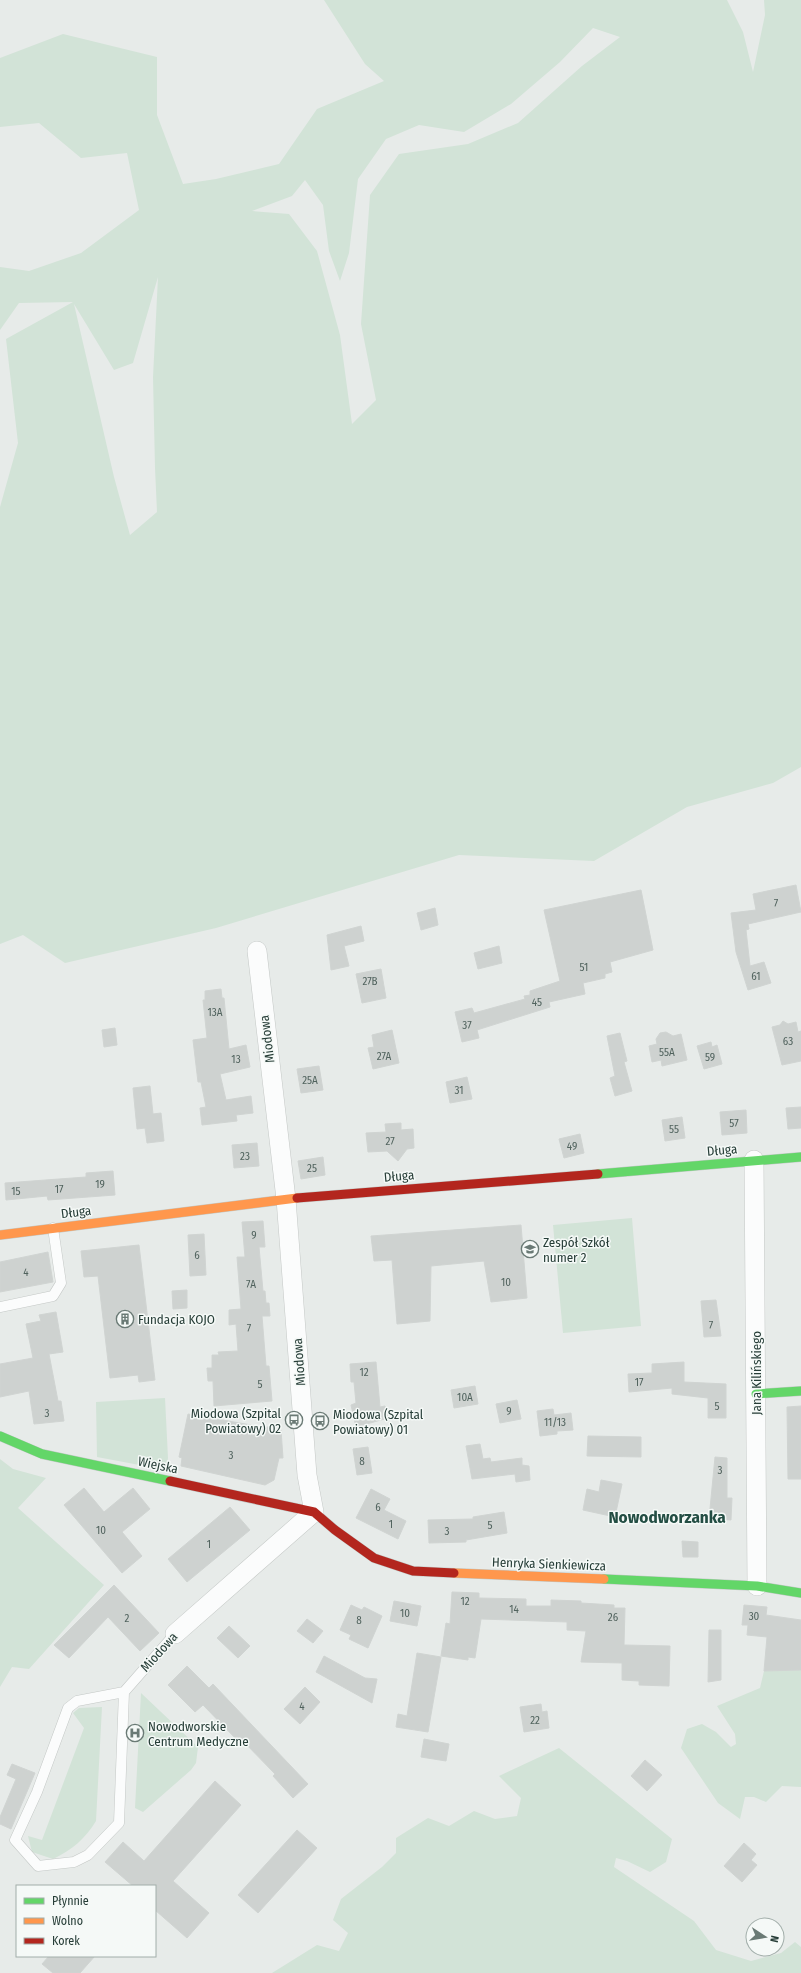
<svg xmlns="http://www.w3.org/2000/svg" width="801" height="1973" viewBox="0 0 801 1973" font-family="'Fira Sans Condensed',sans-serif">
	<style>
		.green { fill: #d2e3d7; fill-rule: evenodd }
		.building { fill: #ced2d0; stroke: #d0d4d2 }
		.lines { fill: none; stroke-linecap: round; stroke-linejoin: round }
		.lane-casing { stroke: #c4c8c6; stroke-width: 11 }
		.street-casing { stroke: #c4c8c6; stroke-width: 20 }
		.fast-casing { stroke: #c2c8c6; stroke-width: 10 }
		.slow-casing { stroke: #c2c8c6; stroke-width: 10 }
		.jam-casing { stroke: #c2c8c6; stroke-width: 10 }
		.lane { stroke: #fbfcfc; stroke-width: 10 }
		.street { stroke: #fbfcfc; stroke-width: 19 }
		.fast { stroke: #63d668; stroke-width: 9 }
		.slow { stroke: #ff974d; stroke-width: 9 }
		.jam { stroke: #b3261e; stroke-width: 9 }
		.labels { text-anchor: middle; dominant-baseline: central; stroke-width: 3; stroke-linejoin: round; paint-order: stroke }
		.number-label { font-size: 11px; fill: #51635e }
		.street-label { font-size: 13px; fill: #263d37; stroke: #f5f9f7 }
		.poi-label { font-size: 13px; fill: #263d37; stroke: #f5f9f7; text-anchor: start }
		.district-label { font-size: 17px; font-weight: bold; fill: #234d43; stroke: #f5f9f7 }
	</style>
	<rect width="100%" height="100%" fill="#e7ebe9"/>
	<path class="green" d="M324,0h403l16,32 10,40 12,-57 -1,-15h37v767l-28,16 -86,24 -93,54 -135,-6 -243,73 -151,35 -42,-28 -23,9v-437l18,-64 -12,-104 67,-37 -54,1 -19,27v-63l29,4 52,-18 58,-43 -12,-57 -46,5 -42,-35 -39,4v-69l63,-24 94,23v58l26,69 33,-5 63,-15 38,-55 67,-28 -19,-17zM593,28l27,9 -38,29 -64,57 -50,21 -69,10 -29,41 -9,129 15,76 -24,24 -12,-89 -23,-84 -28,-37 -37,-3 40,-15 13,-16 18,25 6,46 11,30 9,-28 9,-74 28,-40 33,-14 45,7 47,-28 49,-42zM158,277l-5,100 2,91 2,44 -27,23 -16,-58 -40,-173 40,66 19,-7z
		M632,1218l9,108 -78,7 -10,-108z
		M165,1398l3,60 -2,12 -69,-13 -1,-55z
		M0,1459l13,10 33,9 -28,30 86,77 -75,84 -17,-2 -12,20z
		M801,1670v117l-19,-1 -16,16 -12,-5h-9l-5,22 -22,-16 -37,-55 6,-19 15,-5 14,8 15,15 5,-3 -1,-10 -18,-28 43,-18 4,-17z
		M141,1693l57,54 -2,16 -5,7 -48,42 -8,-4z
		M102,1707l-6,114c-11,18 -24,29 -43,38l-21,-7 -4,-16 14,4 42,-112 -11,-15 6,-5z
		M559,1748l113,91 -6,23 -16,10 -23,-11 -11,-3 -2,9 80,54 22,29 35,11 30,-8 14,-11 6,5v26h-529l45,-28 22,6 9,-18 -15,-13 8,-21 41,-32 14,-14v-15l32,-20 21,8 25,-15 21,8 22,-3 4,-18 -22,-22z"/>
	<path class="building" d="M796,885l5,27 -53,12 1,5 -3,1 4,36 14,-4 7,21 -23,7 -12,-38 -5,-39 25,-3 -3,-16z
		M641,890l12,60 -43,12 2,10 -7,2v4l-22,5 2,11 -36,8 1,5 -73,23 2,8 -17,4 -7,-30 17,-4 2,5 51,-14 -1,-3 6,-1v-4l30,-10 -16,-71z
		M435,908l3,17 -17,5 -4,-17z
		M361,926l3,15 -20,5 5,20 -18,4 -4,-35z
		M499,946l3,17 -24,6 -4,-16z
		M381,969l5,29 -24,5 -6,-29z
		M221,989l1,9h2l5,51 17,-4 4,22 -30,7 6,26 25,-4 2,17 -17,2 1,6 -35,4 -2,-17 6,-1 -5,-25h-3l-5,-42 14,-2 -4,-38h2v-9z
		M783,1021l5,3 8,-2 2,10 3,-1v30l-19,4 -10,-38 8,-2z
		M115,1028l2,17 -13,2 -2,-17z
		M392,1030l7,33 -26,6 -5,-21 6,-1 -2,-12z
		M666,1032l7,4 8,-2 6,26 -25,6 -1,-6 -9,2 -3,-16 8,-2 -1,-5 4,-6z
		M620,1033l7,28 -3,1 8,29 -17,5 -5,-18 5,-2 -8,-40z
		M711,1042l1,5 5,-2 5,19 -18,5 -7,-23z
		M319,1066l4,24 -22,3 -4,-24z
		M467,1077l5,22 -22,4 -4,-21z
		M150,1086l3,28 8,-1 3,28 -17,2 -2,-15 -8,1 -4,-41z
		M801,1107v21l-13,1 -2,-21z
		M746,1110l1,23 -25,2 -2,-23z
		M682,1117l3,21 -20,3 -3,-21z
		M401,1123v7l12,-1 1,19 -7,1 -9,12 -11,-10 -19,1 -2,-19 20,-1 -1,-8z
		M580,1134l4,19 -20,5 -5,-19z
		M257,1143l2,23 -25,2 -2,-23z
		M323,1157l2,18 -24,4 -3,-18z
		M113,1171l2,24 -67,5 -1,-4 -41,4 -1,-17 81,-6v-4z
		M263,1221l2,26h-6l4,44h2l1,12h3l1,13h-8l4,50h3l3,35 -58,5 -1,-25h-5l-1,-13h5v-13h7l-1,-3 20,-1 -2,-27 -7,1v-15l12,-1 -4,-52h8l-3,-35z
		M521,1225l6,73 -36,4 -7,-41 -53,5 -1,55 -33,3 -5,-64 -18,1 -3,-25z
		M204,1234l2,41 -16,1 -2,-41z
		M139,1245l16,135 -16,2 -1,-7 -28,3 -12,-102 -14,1 -3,-26z
		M48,1252l5,30 -53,10v-30z
		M187,1290v18l-14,1 -1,-18z
		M716,1300l5,36 -17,1 -3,-36z
		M56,1312l7,40 -14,2 9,47h3l3,20 -30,3 -5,-33 -29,6v-33l33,-6 -7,-34 15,-3 -2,-6z
		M376,1362l4,45 5,-1 3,12 -32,9 -5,-22 5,-2 -2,-21h-3l-1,-18z
		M684,1362v20l42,2v34h-18v-20l-36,-4v-6l-43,4 -1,-18 24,-1v-9z
		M475,1386l3,18 -24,4 -3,-18z
		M517,1400l4,19 -21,4 -4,-19z
		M801,1406v73h-13l-1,-72z
		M553,1409l1,6 17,-2 2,17 -16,1v3l-17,2 -3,-25z
		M188,1414l75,13h7v4l11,-1 2,28h-4l-5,22 -9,5 -84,-19 1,-8 -3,-1z
		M588,1436l53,1v20l-54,-1z
		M480,1444l3,15 7,-1 1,4 31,-4v7l7,1 1,14 -14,2 -1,-8 -43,5 -6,-33z
		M368,1447l4,26 -15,2 -4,-26z
		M715,1457l12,1v40h5l-1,22 -22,-1z
		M601,1480l21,4 -7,33 -32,-7 4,-21 12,3z
		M84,1488l20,24 29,-24 17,21 -28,23 20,24 -20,17 -58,-68z
		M371,1489l19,10 -6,11 22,11 -8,18 -42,-21z
		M230,1507l20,23 -63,52 -19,-23z
		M504,1512l3,21 -41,7v2l-37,1 -1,-23 45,-1v-2z
		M682,1541l16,1v15h-15z
		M114,1585l45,48 -19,18 -32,-34 -39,41 -15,-13z
		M452,1592l27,1v5l47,1v7h25v-6l30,1v2l33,2v3h11l-1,37 46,1 -1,40 -30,-1v-4l-17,-1v-17l-41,-1 5,-31 -19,-1v-8l-86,-3 -6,39 -7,-1v3l-27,-4 5,-33 4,1z
		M394,1601l27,5 -4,20 -27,-5z
		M351,1605l11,5 2,-3 18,9 -14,32 -19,-9 2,-4 -11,-5z
		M744,1605l23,2 -1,8 35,5v50l-37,1 3,-34 -20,-2 1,-10h-6z
		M307,1619l16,12 -10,12 -16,-12z
		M229,1626l21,20 -12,12 -21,-20z
		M709,1630h12v50l-13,2z
		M417,1653l24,4 -13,75 -32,-5 2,-13 9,2z
		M324,1656l41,22 12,1 -5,24 -56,-31z
		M187,1666l22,22 4,-4 95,100 -15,14 -20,-22 2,-2 -32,-33 -3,2 -37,-38 -8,7 -27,-27z
		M305,1687l15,15 -20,22 -16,-15z
		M541,1704l1,8 5,-1 2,17 -25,4 -4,-25z
		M424,1739l25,5 -3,17 -25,-4z
		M645,1760l17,15 -15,16 -16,-15z
		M12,1764l23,9 -24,56 -11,-5v-7l16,-38 -9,-4z
		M215,1781l26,24 -68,76 36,32 -22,25 -32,-28v-24h-22l-28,-24 18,-20 21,19z
		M297,1830l20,18 -59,65 -20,-18z
		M744,1843l12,11 -5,6 6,5 -15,17 -18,-16z
		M49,1956h46l-15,17h-27l-11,-9z"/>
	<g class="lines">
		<defs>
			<path id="lane" d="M0,1307l53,-11 8,-13 -8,-55
				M124,1692l-5,131 -31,32 -14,7 -36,4 -23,-26 22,-48 31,-84 9,-7 47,-9 51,-58"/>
			<path id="street" d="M754,1160l3,426
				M175,1634l139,-122 -7,-37 -21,-276 -29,-248"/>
			<path id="fast" d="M598,1174l203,-17
				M756,1394l45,-3
				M0,1436l42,18 128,27
				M604,1579l153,7 44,7"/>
			<path id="slow" d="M0,1235l297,-37
				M454,1573l150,6"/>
			<path id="jam" d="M297,1198l301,-24
				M170,1481l144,31 21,18 39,28 39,13 41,2"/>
		</defs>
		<use href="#lane" class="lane-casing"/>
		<use href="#street" class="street-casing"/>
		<use href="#fast" class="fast-casing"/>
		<use href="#slow" class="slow-casing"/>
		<use href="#jam" class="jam-casing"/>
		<use href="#lane" class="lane"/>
		<use href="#street" class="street"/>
		<use href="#fast" class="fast"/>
		<use href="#slow" class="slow"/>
		<use href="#jam" class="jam"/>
	</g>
	<defs>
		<symbol id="school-ring" viewBox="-11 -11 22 22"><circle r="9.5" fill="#f5f9f7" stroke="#6a7a75" stroke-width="1.5"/><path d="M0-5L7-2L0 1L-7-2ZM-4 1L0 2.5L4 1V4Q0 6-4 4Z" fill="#6a7a75"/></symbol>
		<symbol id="building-ring" viewBox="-11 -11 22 22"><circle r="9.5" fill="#f5f9f7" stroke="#6a7a75" stroke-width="1.5"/><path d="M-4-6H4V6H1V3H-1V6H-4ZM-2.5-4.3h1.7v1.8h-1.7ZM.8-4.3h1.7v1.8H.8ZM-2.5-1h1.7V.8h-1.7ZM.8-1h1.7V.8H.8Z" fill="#6a7a75"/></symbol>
		<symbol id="bus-ring" viewBox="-11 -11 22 22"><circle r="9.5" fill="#f5f9f7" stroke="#6a7a75" stroke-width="1.5"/><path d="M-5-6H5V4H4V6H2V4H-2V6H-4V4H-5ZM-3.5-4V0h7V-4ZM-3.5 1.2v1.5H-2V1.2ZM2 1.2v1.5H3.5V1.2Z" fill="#6a7a75"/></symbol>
		<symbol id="hospital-ring" viewBox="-11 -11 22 22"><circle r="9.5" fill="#f5f9f7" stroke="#6a7a75" stroke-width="1.5"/><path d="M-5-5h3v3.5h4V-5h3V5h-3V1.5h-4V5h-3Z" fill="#6a7a75"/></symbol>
	</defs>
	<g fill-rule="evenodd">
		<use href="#school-ring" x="520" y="1239" width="20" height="20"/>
		<use href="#building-ring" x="115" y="1309" width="20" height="20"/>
		<use href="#bus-ring" x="284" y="1410" width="20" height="20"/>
		<use href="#bus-ring" x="310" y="1411" width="20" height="20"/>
		<use href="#hospital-ring" x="125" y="1723" width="20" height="20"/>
	</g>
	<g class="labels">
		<g class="number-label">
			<text x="776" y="903">7</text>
			<text x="584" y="967">51</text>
			<text x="756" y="976">61</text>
			<text x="370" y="981">27B</text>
			<text x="537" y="1002">45</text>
			<text x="215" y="1012">13A</text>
			<text x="467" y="1025">37</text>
			<text x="788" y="1041">63</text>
			<text x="667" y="1052">55A</text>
			<text x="384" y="1056">27A</text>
			<text x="710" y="1057">59</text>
			<text x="236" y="1059">13</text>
			<text x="310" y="1080">25A</text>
			<text x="459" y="1090">31</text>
			<text x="734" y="1123">57</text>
			<text x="674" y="1129">55</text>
			<text x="390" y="1141">27</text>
			<text x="572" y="1146">49</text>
			<text x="245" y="1156">23</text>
			<text x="312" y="1168">25</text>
			<text x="100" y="1184">19</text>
			<text x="59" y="1189">17</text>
			<text x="16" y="1191">15</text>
			<text x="254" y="1235">9</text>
			<text x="197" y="1255">6</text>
			<text x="26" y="1272">4</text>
			<text x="506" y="1282">10</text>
			<text x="251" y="1284">7A</text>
			<text x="711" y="1325">7</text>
			<text x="249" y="1328">7</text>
			<text x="364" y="1372">12</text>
			<text x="639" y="1382">17</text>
			<text x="260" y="1384">5</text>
			<text x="465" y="1397">10A</text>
			<text x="717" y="1406">5</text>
			<text x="509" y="1411">9</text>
			<text x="47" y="1413">3</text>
			<text x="555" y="1422">11/13</text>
			<text x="231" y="1455">3</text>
			<text x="362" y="1461">8</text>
			<text x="720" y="1470">3</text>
			<text x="378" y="1507">6</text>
			<text x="391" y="1524">1</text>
			<text x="490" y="1525">5</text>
			<text x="101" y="1530">10</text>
			<text x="447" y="1531">3</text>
			<text x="209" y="1544">1</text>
			<text x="465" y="1601">12</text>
			<text x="514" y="1609">14</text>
			<text x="405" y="1613">10</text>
			<text x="754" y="1616">30</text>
			<text x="613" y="1617">26</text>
			<text x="127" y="1618">2</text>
			<text x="359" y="1620">8</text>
			<text x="302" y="1706">4</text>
			<text x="535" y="1720">22</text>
		</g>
		<g class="street-label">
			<text transform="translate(267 1039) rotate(-97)">Miodowa</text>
			<text transform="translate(722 1150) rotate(-5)">Długa</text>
			<text transform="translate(399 1176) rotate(-5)">Długa</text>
			<text transform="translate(76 1212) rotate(-7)">Długa</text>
			<text transform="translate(299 1362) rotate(-94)">Miodowa</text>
			<text transform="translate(756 1373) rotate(-90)">Jana Kilińskiego</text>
			<text transform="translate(158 1465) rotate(12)">Wiejska</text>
			<text transform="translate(549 1564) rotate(2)">Henryka Sienkiewicza</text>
			<text transform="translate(159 1652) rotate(-48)">Miodowa</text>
		</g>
		<g class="poi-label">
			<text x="543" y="1242">Zespół Szkół<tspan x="543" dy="15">numer 2</tspan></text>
			<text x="138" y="1319">Fundacja KOJO</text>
			<text x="281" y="1413" text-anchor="end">Miodowa (Szpital<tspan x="281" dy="15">Powiatowy) 02</tspan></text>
			<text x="333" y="1414">Miodowa (Szpital<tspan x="333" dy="15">Powiatowy) 01</tspan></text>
			<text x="148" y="1726">Nowodworskie<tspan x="148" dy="15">Centrum Medyczne</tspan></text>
		</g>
		<g class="district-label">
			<text x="667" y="1517">Nowodworzanka</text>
		</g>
	</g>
	<rect x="16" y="1885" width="140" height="72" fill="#f5f9f7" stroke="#a2aeaa"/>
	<rect x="24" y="1898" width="20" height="6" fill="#63d668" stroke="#a2aeaa"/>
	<text x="52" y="1905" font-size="12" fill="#263d37">Płynnie</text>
	<rect x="24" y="1918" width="20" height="6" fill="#ff974d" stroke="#a2aeaa"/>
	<text x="52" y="1925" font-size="12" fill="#263d37">Wolno</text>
	<rect x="24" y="1938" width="20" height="6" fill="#b3261e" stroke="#a2aeaa"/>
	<text x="52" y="1945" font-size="12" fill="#263d37">Korek</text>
	<g transform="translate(765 1937) rotate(102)"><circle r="19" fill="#f5f9f7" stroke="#a2aeaa"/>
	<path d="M0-3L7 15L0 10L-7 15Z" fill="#6a7a75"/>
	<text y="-6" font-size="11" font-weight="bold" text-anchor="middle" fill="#263d37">N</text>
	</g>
</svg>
